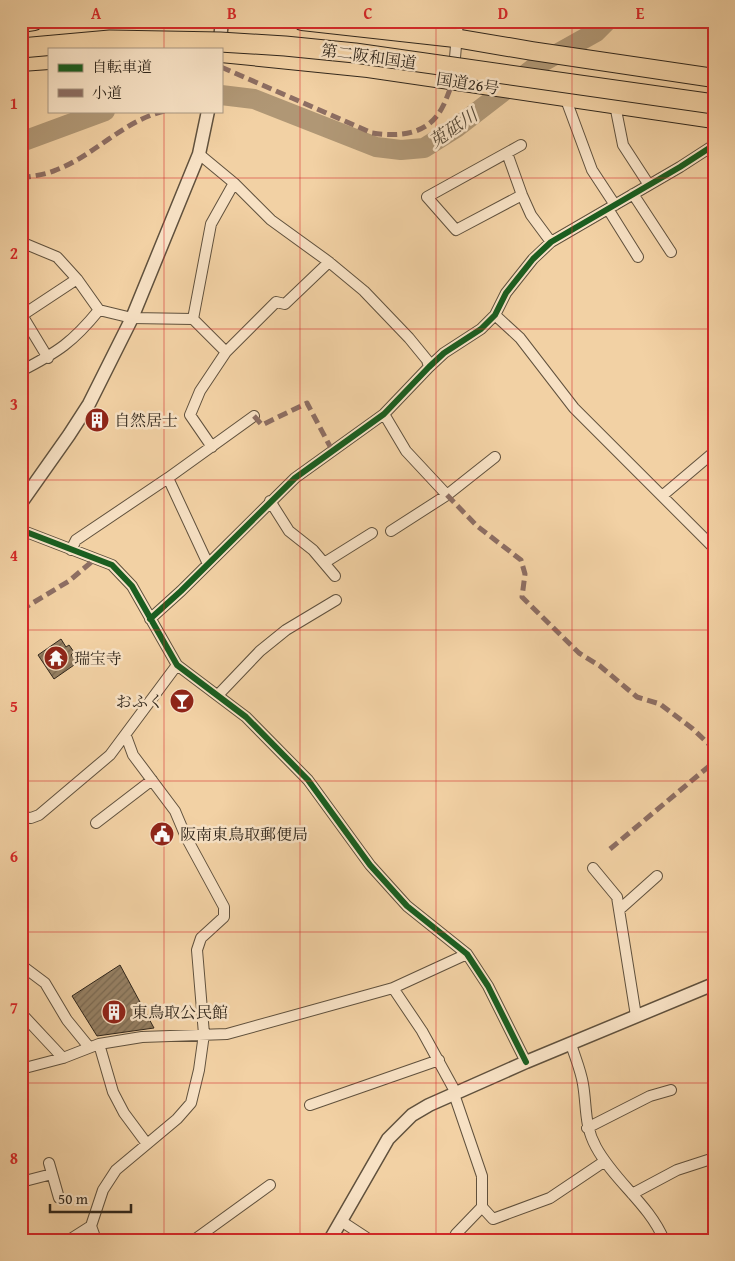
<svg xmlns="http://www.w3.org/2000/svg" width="735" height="1261" viewBox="0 0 735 1261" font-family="'Gentium Book Plus','Noto Serif JP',serif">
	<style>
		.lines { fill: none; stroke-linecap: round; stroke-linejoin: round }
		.river { stroke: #b09775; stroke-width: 20 }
		.building { fill: url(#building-hatch); stroke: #30261b }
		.minor-casing { stroke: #60513d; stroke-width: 12 }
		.tertiary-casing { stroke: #60513d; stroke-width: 15 }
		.trunk-casing { stroke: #30261b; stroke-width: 20 }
		.minor { stroke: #f7e1c4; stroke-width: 10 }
		.tertiary { stroke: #f7e1c4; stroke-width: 12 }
		.trunk { stroke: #f2d1a4; stroke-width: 18 }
		.motorway-bridge-casing { stroke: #30261b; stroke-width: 21; stroke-linecap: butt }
		.motorway-bridge { stroke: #f2d1a4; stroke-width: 19 }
		.quiet { stroke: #8d6e63; stroke-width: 5; stroke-dasharray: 10 5; stroke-linecap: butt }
		.cycleway-casing { stroke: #f7e1c4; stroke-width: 9 }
		.cycleway { stroke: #1b5e20; stroke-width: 6 }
		.grid { fill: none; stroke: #d62828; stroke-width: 1; stroke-opacity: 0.55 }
		.labels { text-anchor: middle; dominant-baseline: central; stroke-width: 5; stroke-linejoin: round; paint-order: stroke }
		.street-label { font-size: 16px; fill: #30261b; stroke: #f7e1c4 }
		.poi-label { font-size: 16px; fill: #30261b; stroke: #f7e1c4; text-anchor: start }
		.water-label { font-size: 18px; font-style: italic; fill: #564836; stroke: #f7e1c4 }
		.neatline { fill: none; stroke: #d62828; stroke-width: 2 }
		.grid-label { font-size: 16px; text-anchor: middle; font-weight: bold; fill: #d62828 }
	</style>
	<defs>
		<pattern id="building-hatch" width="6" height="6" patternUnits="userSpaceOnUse" patternTransform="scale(1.25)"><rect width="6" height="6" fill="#957f62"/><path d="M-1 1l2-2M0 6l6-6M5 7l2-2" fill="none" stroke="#7a6850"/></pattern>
	</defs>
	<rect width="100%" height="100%" fill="#f2d1a4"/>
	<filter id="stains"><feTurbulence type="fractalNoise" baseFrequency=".004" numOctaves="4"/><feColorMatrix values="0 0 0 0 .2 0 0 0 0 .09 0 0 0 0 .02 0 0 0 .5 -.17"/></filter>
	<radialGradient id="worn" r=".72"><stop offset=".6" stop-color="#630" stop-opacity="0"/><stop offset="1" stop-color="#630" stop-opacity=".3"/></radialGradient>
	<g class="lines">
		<path class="river" d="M221,95l33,4 122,48 25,3 23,-2 32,-20 83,-64 57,-32 11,-11
			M21,142l84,-31"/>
	</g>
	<path class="building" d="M90,412l16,10 -2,5 -16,-9z
		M61,639l5,8 3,-2 5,7 -3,3 6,8 -23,16 -16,-24z
		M120,965l34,63 -57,8 -25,-40z"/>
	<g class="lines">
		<defs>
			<path id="minor" d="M454,70l4,-49
				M565,97l27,73 23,35
				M615,105l8,40 26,40
				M521,145l-94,52 29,33 66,-35
				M507,153l15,42 9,20 20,27
				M199,154l35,29 37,37 58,42 35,29 45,47 18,22 2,7
				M633,194l38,58
				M608,209l30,48
				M21,242l36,15 20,22 22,31 33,8 61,1 33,33
				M22,315l26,43
				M495,315l25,23 54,70 140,140
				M21,316l56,-37
				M193,319l18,-95 23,-41
				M21,371c37,-19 52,-29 78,-61
				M384,414l22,37 41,44
				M212,447l-22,-32 10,-24 26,-39 50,-50 9,2 44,-42
				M168,478l40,86
				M662,496l52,-44
				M270,501l19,30 24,19 22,26
				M21,530l91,35 20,21 45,79 69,52 62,63 62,85 37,41 60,48 21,32 38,76
				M391,531l56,-36 48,-38
				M71,550l5,-10 92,-62 86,-62
				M324,563l48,-30
				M150,619l31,-28 114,-113 89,-64 45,-47 15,-14 37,-24 14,-14 11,-22 27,-34 18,-17 129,-75 34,-22
				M218,695l42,-44 26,-21 50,-30
				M21,817l10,1 8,-3 71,-60 67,-90
				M96,823l56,-43
				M593,868l24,29 19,119
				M620,909l37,-33
				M21,965l24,18 22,37 22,27
				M393,988l29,43 34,62
				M21,1013l42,45
				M99,1044l14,48 11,21 23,31
				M571,1044c4,13 10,27 12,40 4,24 1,41 13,63 19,35 53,57 68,93
				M21,1069l42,-11 36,-14 43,-7 85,-3 166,-46 74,-34
				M454,1094l28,82v31l11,12 57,-21 55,-37
				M310,1105l129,-45
				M587,1128l63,-32 21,-6
				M49,1163l10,35
				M21,1182l31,-8
				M632,1194l45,-24 37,-12
				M341,1221l29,19
				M69,1240l22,-14
				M96,1240l-5,-14 12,-36 13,-20 61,-51 14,-16 8,-33 5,-36 -7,-84 4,-12 23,-21v-10l-38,-70 -11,-26 -42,-56 -7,-19
				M194,1240l76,-55
				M453,1240l3,-6 26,-27
				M706,1240l8,-4"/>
			<path id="tertiary" d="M219,49l3,-28
				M21,503l48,-68 20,-31 43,-86 67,-164 9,-43
				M330,1240l58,-101 24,-24 17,-10 97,-43 188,-78"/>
			<path id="trunk" d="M302,21l153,17 77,13 182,27
				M21,23l13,-2
				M221,53l147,15 346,51
				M21,62l28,-2"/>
		</defs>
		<use href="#minor" class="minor-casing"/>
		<use href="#tertiary" class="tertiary-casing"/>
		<use href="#trunk" class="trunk-casing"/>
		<use href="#minor" class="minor"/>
		<use href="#tertiary" class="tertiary"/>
		<use href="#trunk" class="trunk"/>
		<defs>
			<path id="motorway-bridge" d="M21,48l89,-8 110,2 65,4 70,7 359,51"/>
		</defs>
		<use href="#motorway-bridge" class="motorway-bridge-casing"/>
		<use href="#motorway-bridge" class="motorway-bridge"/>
		<path class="quiet" d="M221,67l151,66c28,4 57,2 71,-27 4,-8 7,-17 10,-25
			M21,178c11,-2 24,-3 35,-8 38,-14 68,-50 109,-59
			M254,416l8,9 45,-22 26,49
			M447,495l30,31 44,34 4,14 -3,23 57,56 21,13 37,31 23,7 33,25 21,20
			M21,610l48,-29 26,-22
			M610,849l104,-87"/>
		<defs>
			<path id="cycleway" d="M21,530l91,35 20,21 45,79 69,52 62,63 62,85 37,41 60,48 21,32 38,76
				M150,619l31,-28 114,-113 89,-64 45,-47 15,-14 37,-24 14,-14 11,-22 27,-34 18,-17 129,-75 34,-22"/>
		</defs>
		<use href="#cycleway" class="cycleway-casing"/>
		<use href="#cycleway" class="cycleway"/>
	</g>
	<path class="grid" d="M164,21v28M300,21v1219M436,21v1219M572,21v1219M164,111v1129M21,178h693M21,329h693M21,480h693M21,630h693M21,781h693M21,932h693M21,1083h693"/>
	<defs>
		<symbol id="building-disc" viewBox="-11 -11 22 22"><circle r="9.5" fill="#8f2418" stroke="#f7e1c4"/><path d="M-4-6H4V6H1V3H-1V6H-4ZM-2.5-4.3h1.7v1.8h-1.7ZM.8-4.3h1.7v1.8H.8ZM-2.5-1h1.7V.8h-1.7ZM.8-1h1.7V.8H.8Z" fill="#fff"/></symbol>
		<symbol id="temple-disc" viewBox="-11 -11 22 22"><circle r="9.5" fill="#8f2418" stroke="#f7e1c4"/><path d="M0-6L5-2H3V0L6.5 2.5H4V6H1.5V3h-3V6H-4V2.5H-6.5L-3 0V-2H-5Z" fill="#fff"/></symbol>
		<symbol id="bar-disc" viewBox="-11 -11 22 22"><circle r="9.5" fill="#8f2418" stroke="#f7e1c4"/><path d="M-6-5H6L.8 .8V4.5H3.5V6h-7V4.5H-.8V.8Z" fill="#fff"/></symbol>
		<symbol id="civic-disc" viewBox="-11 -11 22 22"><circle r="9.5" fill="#8f2418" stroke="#f7e1c4"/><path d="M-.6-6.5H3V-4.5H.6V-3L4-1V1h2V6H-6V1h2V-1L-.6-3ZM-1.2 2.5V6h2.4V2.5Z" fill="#fff"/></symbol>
	</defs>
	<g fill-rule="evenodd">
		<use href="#building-disc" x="83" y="406" width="28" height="28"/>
		<use href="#temple-disc" x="42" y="644" width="28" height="28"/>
		<use href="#bar-disc" x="168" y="687" width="28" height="28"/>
		<use href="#civic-disc" x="148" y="820" width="28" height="28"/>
		<use href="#building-disc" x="100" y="998" width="28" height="28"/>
	</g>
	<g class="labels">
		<g class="street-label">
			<text transform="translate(369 56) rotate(8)">第二阪和国道</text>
			<text transform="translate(468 83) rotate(9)">国道26号</text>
		</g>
		<g class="poi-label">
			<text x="114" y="420">自然居士</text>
			<text x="74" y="658">瑞宝寺</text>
			<text x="164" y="701" text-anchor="end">おふく</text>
			<text x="180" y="834">阪南東鳥取郵便局</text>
			<text x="132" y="1012">東鳥取公民館</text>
		</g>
		<g class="water-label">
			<text transform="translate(453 128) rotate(-34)">莵砥川</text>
		</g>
	</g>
	<rect width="735" height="1261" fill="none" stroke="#f2d1a4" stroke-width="55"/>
	<rect x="48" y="48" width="175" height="65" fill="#f7e1c4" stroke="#a79680"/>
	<rect x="58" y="64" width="25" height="8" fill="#1b5e20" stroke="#a79680"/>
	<text x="92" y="72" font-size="15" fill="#30261b">自転車道</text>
	<rect x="58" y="89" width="25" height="8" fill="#8d6e63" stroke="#a79680"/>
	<text x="92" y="98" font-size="15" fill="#30261b">小道</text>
	<path d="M50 1204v8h81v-8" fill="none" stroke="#30261b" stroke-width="2.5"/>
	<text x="58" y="1204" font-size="15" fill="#30261b" stroke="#f7e1c4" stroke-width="4" paint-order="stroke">50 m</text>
	<rect x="28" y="28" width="680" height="1206" class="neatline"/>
	<g class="grid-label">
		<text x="96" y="19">A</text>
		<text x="232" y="19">B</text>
		<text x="368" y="19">C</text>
		<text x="503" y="19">D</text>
		<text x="640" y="19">E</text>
		<text x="14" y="109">1</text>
		<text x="14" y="259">2</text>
		<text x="14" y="410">3</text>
		<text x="14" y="561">4</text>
		<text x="14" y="712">5</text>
		<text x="14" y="862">6</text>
		<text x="14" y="1013">7</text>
		<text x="14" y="1164">8</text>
	</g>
	<rect width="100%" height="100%" filter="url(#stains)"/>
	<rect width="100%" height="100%" fill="url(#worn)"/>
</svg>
